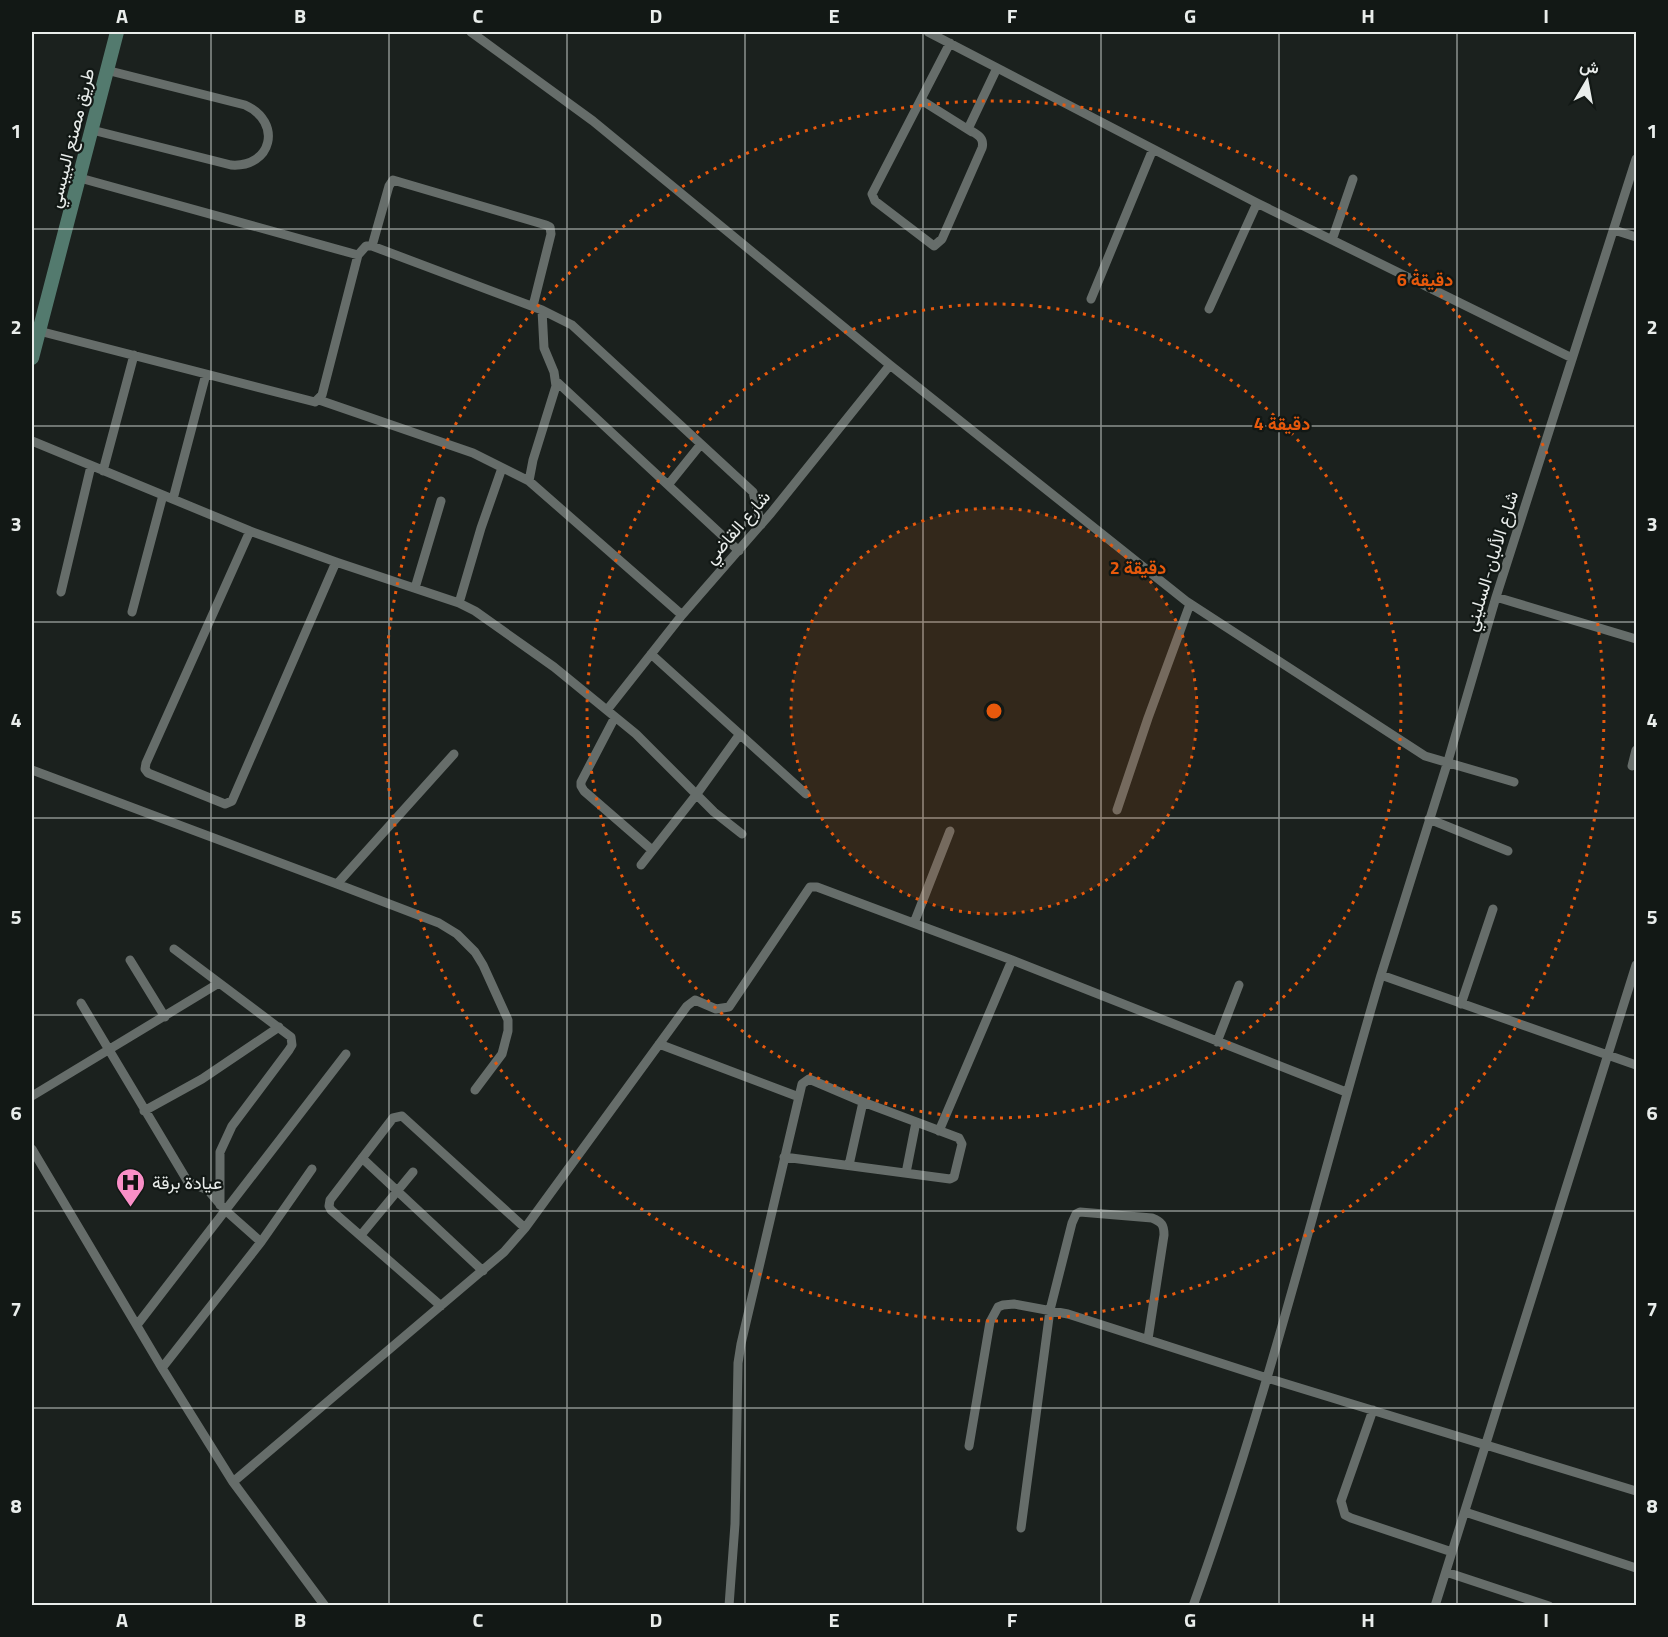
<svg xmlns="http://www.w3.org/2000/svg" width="1668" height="1637" viewBox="0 0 1668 1637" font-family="'Titillium Web',Vazirmatn,sans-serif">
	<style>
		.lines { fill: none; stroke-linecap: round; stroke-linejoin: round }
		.street { stroke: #666d6a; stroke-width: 9 }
		.secondary { stroke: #537a6e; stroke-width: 14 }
		.grid { fill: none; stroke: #e9edeb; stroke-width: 1.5; stroke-opacity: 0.55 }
		.ring { fill: none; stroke: #e8590c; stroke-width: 3; stroke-dasharray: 3 6 }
		.labels { text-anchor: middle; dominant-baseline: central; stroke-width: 4.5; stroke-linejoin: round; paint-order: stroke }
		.street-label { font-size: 18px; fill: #e9edeb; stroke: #121815 }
		.poi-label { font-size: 18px; fill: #e9edeb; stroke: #121815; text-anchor: start }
		.centre { fill: #e8590c; stroke: #121815; stroke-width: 3 }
		.ring-label { font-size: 18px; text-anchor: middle; font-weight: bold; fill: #e8590c; stroke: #121815; stroke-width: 4.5; stroke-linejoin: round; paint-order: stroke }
		.neatline { fill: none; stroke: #e9edeb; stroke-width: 2 }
		.grid-label { font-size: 20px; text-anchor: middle; font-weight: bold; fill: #e9edeb }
	</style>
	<rect width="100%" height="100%" fill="#1b211e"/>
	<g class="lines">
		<path class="street" d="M471,32l122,89 297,244 296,236 239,155 89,26
			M928,32l329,171 315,155
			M921,100l51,32
			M92,130l139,35c41,3 52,-43 14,-60l-139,-35
			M80,178l278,77
			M1614,230l22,7
			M1332,240l21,-61
			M372,246l17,-60 4,-6 153,45 4,2 1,7 -18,72
			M934,246l-59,-45 -3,-7 78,-151
			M934,246l8,-7 40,-91c3,-11 -6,-14 -14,-19l29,-61
			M1091,299l62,-150
			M1209,309l48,-106
			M39,331l276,71 7,-7 36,-140 8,-9h6l170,64 30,15 181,167 8,33
			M556,381l183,170
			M319,400l154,53 56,28 153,134
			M32,441l218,90 86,31 123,41 22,-75 21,-60
			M103,471l31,-116
			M529,481l4,-21 23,-74 -2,-14 -10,-24 -2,-38
			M668,485l33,-41
			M173,499l33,-125
			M250,531l-104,232 -1,6 3,4 77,31 7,-3 104,-239
			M415,588l26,-87
			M61,592l30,-126
			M1496,597l140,42
			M459,603l16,8 79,56 82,67 78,78 28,22
			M132,612l31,-117
			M651,654l155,140
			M607,710l75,-95 89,-102 119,-148
			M615,717l-34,65v4l3,5 68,59
			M1632,766l4,-16
			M32,770l305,114 102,39 18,11 18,18 8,13 25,55v11l-6,23 -27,36
			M1117,810l31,-92 42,-114
			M1429,819l79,32
			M641,865l55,-70 44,-61
			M337,884l117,-130
			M914,923l36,-92
			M174,949l117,88 1,8 -3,5 -57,76 -12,26v53
			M130,960l35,57
			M1381,975l67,-214 48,-164 140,-438
			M81,1003l107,179 20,8 17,20 36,32
			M1461,1004l32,-95
			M1217,1042l22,-57
			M659,1044l140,53
			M32,1096l187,-113
			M144,1111l58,-32 77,-52
			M939,1131l73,-171
			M32,1149l130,219 71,114 92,124
			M362,1158l121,113
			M849,1165l14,-63
			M906,1173l10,-51
			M361,1235l52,-63
			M441,1306l-110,-96 -2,-4 1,-6 63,-82 9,-2 123,112
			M137,1325l209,-271
			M162,1368l99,-126 51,-73
			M1373,1410l-32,91 4,14 6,3 101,34
			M969,1446l21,-124 8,-15 5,-2 11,-1 54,10 199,64 369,113
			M233,1482l271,-230 21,-24 162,-222 8,-6 21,9 13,-2 81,-120h7l195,73 334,132
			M1465,1512l171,56
			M1021,1528l29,-218 22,-87 4,-9 4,-2 72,6c10,4 12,7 12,17l-16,104
			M1446,1572l103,34
			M729,1606l6,-82 3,-161 3,-19 61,-260 7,-5 54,23 96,36 3,6 -8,33 -4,2 -166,-22
			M1193,1606c75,-207 126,-421 188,-631l255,90
			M1435,1606l201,-641"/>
		<path class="secondary" d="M32,358l85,-326"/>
	</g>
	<path class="grid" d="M211,32v1574M389,32v1574M567,32v1574M745,32v1574M923,32v1574M1101,32v1574M1279,32v1574M1457,32v1574M32,229h1604M32,426h1604M32,622h1604M32,818h1604M32,1015h1604M32,1211h1604M32,1408h1604"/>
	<circle cx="994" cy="711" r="203" fill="#e8590c" fill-opacity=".12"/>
	<g class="ring">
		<circle cx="994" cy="711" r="203"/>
		<circle cx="994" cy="711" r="407"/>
		<circle cx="994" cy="711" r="610"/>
	</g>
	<defs>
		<symbol id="hospital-pin" viewBox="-11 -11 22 30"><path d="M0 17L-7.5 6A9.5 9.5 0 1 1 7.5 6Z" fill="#fa8fc7" stroke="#121815"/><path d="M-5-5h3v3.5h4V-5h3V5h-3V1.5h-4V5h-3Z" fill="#111"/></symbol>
	</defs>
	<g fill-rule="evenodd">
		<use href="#hospital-pin" x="114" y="1166" width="33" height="45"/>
	</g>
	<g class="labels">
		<g class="street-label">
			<text transform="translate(71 138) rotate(-76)">طريق مصنع البيبسي</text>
			<text transform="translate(737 527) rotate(-49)">شارع القاضي</text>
			<text transform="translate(1491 561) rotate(-73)">شارع الألبان-السليني</text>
		</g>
		<g class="poi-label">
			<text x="152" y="1182">عيادة برقة</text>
		</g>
	</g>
	<circle cx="994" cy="711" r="9" class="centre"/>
	<g class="ring-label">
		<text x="1425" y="286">6 دقيقة</text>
		<text x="1282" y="430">4 دقيقة</text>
		<text x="1138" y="574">2 دقيقة</text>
	</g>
	<rect width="1668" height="1637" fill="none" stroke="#121815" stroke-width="66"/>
	<g transform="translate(1587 81) rotate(10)" stroke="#121815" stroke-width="4.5" paint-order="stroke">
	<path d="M0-4.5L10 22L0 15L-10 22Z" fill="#e9edeb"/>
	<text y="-9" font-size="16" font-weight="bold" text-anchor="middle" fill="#e9edeb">ش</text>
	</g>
	<rect x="33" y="33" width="1602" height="1571" class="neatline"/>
	<g class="grid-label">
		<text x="122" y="23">A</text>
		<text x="300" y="23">B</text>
		<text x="478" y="23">C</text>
		<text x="656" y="23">D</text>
		<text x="834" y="23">E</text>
		<text x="1012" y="23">F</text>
		<text x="1190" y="23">G</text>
		<text x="1368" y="23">H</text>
		<text x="1546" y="23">I</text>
		<text x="16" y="138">1</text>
		<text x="1652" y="138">1</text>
		<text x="16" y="334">2</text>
		<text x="1652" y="334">2</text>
		<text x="16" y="531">3</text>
		<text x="1652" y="531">3</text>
		<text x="16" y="727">4</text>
		<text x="1652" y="727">4</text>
		<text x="16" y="924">5</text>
		<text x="1652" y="924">5</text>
		<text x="16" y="1120">6</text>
		<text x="1652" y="1120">6</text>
		<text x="16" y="1316">7</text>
		<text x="1652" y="1316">7</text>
		<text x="16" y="1513">8</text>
		<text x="1652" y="1513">8</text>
		<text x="122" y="1627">A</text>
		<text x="300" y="1627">B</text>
		<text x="478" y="1627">C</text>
		<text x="656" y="1627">D</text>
		<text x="834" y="1627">E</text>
		<text x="1012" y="1627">F</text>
		<text x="1190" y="1627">G</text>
		<text x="1368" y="1627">H</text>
		<text x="1546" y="1627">I</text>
	</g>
</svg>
